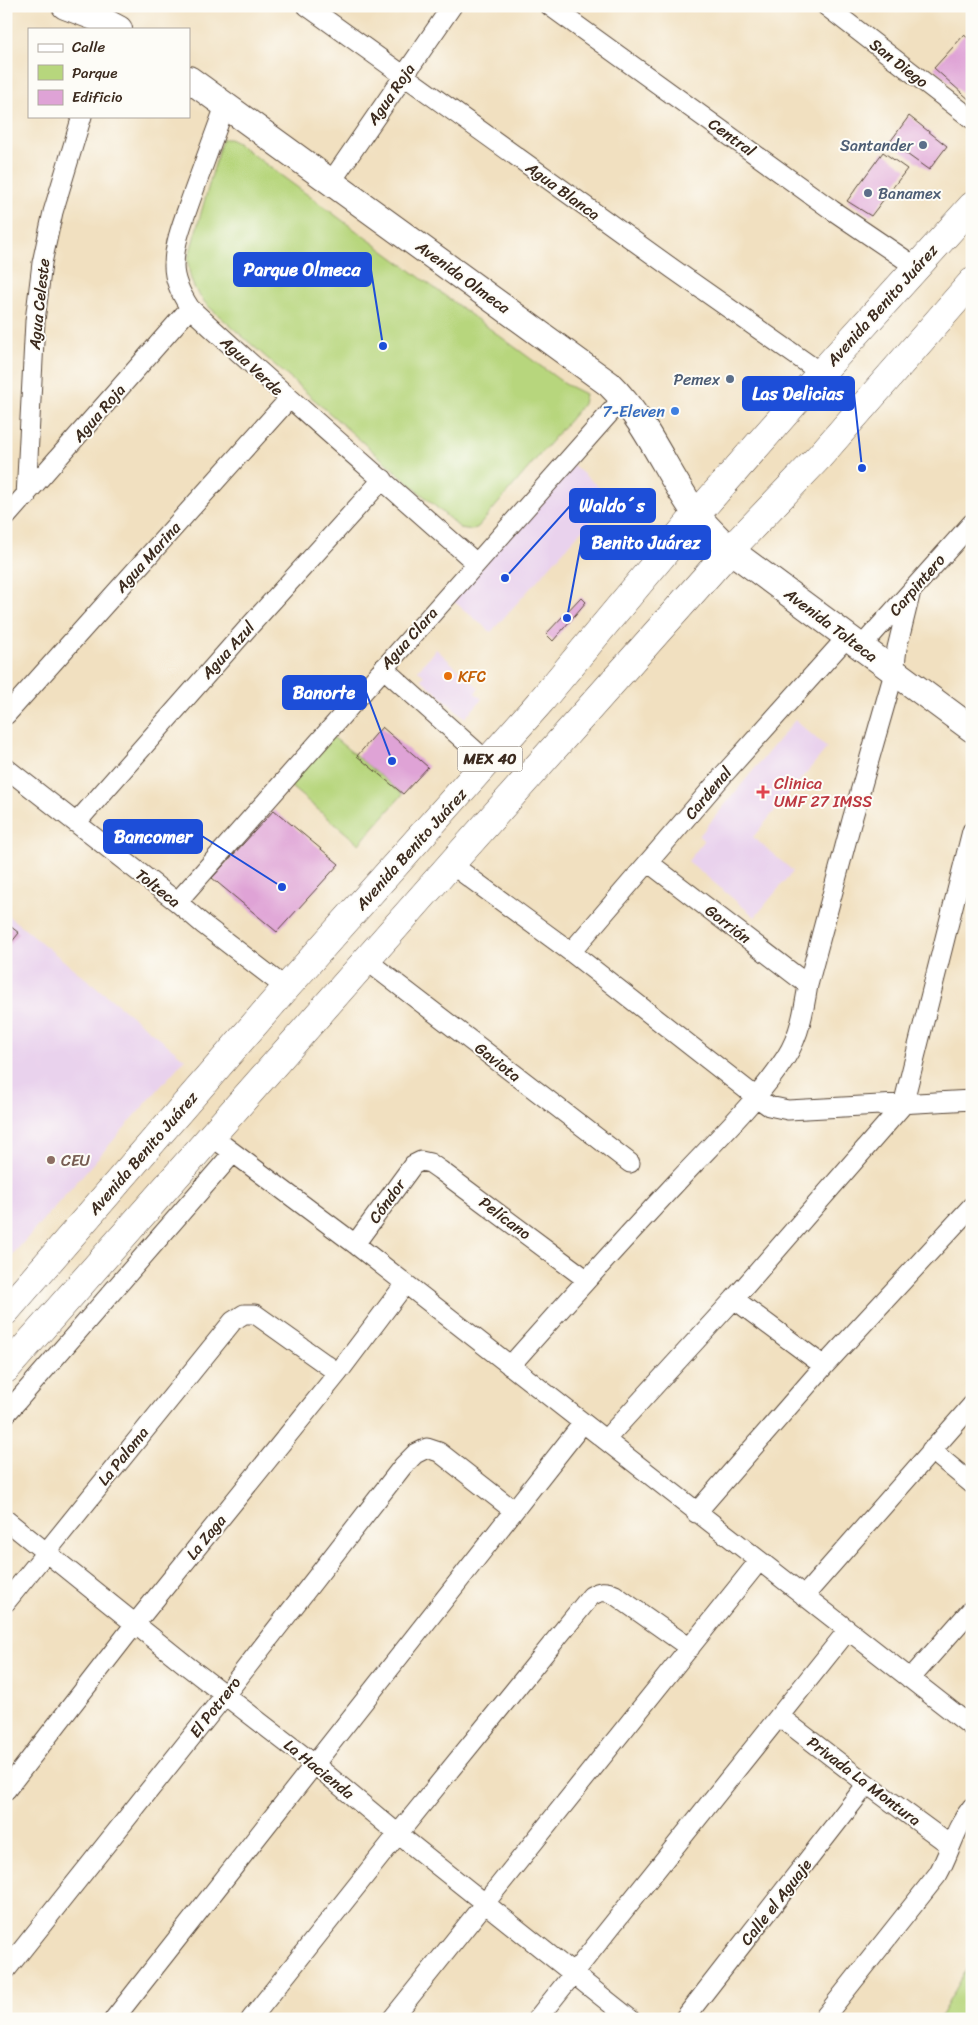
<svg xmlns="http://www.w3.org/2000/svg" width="978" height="2025" viewBox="0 0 978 2025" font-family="Sriracha,sans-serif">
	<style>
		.built { fill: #e9d2ed }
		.green { fill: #b7d67d; stroke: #79804e }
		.building { fill: #dfa3d6 }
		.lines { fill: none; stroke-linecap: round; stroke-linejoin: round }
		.street-casing { stroke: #564536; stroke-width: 21 }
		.secondary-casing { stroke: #564536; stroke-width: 28 }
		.primary-casing { stroke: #564536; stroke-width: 29 }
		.street { stroke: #fff; stroke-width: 19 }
		.secondary { stroke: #fff; stroke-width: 26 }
		.primary { stroke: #fff; stroke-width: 28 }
		.service-dot { fill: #5c6f8a; stroke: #fdfcf7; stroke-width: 2 }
		.shop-dot { fill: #3f7fe0; stroke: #fdfcf7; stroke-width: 2 }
		.food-dot { fill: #e8710a; stroke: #fdfcf7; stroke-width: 2 }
		.health-dot { fill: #e0444e; stroke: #fdfcf7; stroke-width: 2 }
		.education-dot { fill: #8d6e63; stroke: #fdfcf7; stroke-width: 2 }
		.labels { text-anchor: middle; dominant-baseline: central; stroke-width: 4; stroke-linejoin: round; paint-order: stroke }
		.shield { fill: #fdfcf7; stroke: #75695f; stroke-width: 1 }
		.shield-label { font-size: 15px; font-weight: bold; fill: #3b2a1e }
		.street-label { font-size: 16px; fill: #3b2a1e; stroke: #fdfcf7 }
		.service-label { font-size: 16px; fill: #4e5e75; stroke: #fdfcf7; text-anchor: end }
		.shop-label { font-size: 16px; fill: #366cbe; stroke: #fdfcf7; text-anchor: end }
		.food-label { font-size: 16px; fill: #c56008; stroke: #fdfcf7; text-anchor: start }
		.health-label { font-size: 16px; fill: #be3a42; stroke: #fdfcf7; text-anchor: start }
		.education-label { font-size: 16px; fill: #785e54; stroke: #fdfcf7; text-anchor: start }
		.leader { fill: none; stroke: #1d4ed8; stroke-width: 2 }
		.callout-dot { fill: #1d4ed8; stroke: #fdfcf7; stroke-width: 2 }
		.callout { fill: #1d4ed8; stroke: #1d4ed8; stroke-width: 2 }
		.callout-label { font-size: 18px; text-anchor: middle; font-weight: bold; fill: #fff }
	</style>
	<rect width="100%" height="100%" fill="#fdfcf7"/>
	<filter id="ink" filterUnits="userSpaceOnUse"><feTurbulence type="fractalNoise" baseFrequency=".02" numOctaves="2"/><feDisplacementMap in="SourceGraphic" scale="10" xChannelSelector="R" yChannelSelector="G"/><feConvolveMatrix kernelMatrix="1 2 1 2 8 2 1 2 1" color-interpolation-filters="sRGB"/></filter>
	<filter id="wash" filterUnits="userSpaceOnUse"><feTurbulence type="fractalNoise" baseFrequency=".0096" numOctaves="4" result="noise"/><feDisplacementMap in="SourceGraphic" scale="20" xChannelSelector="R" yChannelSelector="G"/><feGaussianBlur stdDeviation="1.12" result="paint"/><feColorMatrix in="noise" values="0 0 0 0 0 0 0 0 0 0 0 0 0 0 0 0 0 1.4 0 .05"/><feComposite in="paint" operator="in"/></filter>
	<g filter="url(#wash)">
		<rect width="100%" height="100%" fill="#f1e0c0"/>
		<path class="built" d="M572,464l39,34 -120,134 -39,-32z
			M436,649l43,39 -4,5 7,6 -17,19 -44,-39 3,-3 -6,-6z
			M795,720l32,28 -74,89 40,34 -38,46 -67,-56 16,-20 -5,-5z
			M6,914l179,145 -179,203z"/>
		<path class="green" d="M222,139h7l8,4 328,241 20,10 -2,10 -105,123 -6,3 -12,-2 -251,-221c-15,-16 -20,-26 -21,-48z
			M327,732l76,62 -44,50 -75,-63z
			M972,1960v59h-33z"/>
		<g id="blocks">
			<path class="building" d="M964,35l8,6v61l-38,-34z
				M909,116l38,30 -18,24 -39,-28z
				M883,152l24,17 -36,47 -24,-15z
				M581,597l5,5 -33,39 -7,-7z
				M382,727l46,40 -25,27 -46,-38z
				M274,810l65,54 -62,68 -65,-54z
				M6,923l13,10 -13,16z"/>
		</g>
	</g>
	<g filter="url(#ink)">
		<use href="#blocks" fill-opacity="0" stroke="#564536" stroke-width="1"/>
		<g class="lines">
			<defs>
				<path id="street" d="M307,6l366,263 148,104
					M550,6l282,204 84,57
					M826,6l146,113
					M225,106c-11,30 -22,60 -33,90 -8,23 -18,46 -18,70 0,16 8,30 16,42 94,87 191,170 286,255
					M331,182l121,-176
					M26,497l9,-176 7,-58 11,-51 29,-96
					M6,517l184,-209
					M861,647l111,-124
					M383,668l105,94
					M6,715l283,-316
					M6,768l171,134 27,23 82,63
					M76,823l170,-193 137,-151
					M649,863l159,122
					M451,864l120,88 185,145 13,9 19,4 184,-10
					M177,902l446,-504
					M571,952l154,-179 123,-137
					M366,960l264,203
					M211,1136l144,108 617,483
					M355,1244l58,-79 8,-4 9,2 10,7 146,109
					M734,1299l90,67
					M510,1366c55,-62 110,-123 166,-183 38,-41 80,-80 110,-126 14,-22 18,-47 22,-72l44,-165 42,-147 3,-25 14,-57
					M6,1414l227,-261
					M605,1440l129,-141 169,-194 69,-274
					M931,1450l41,34
					M696,1513l128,-147 148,-160
					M6,1520l180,145 128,99 84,70 232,185
					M804,1596l168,-191
					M6,1602l227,-281 11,-7h11l83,59
					M910,1679l62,-70
					M779,1716l88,68 83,61
					M6,1790l129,-166 203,-251 67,-89
					M6,1970l219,-275 178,-229 12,-12 12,-6 12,4 74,58
					M114,2019l469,-596
					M251,2019l147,-185 193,-238c9,-5 14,-6 24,-1l75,53
					M392,2019l367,-458
					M537,2019l311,-389
					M684,2019l183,-235
					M823,2019l115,-145c13,-23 16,-45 34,-67"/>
				<path id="secondary" d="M65,6l37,14 17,9
					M189,79l420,305c38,37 56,87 87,130 10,13 23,25 34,36l242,179"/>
				<path id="primary" d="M6,1311l280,-323 255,-287 155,-186 125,-142 151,-167
					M6,1369l445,-505 279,-314 89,-93 153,-175"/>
			</defs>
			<use href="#street" class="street-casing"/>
			<use href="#secondary" class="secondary-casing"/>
			<use href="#primary" class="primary-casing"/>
			<use href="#street" class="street"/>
			<use href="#secondary" class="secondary"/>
			<use href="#primary" class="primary"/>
		</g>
	</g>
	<g class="service-dot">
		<circle cx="923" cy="145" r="5"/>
		<circle cx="868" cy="193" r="5"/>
		<circle cx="730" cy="379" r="5"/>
	</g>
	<circle class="shop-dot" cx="675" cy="411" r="5"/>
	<circle class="food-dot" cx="448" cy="676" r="5"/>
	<path class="health-dot" d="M760.5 784.5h5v5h5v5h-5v5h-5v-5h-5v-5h5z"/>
	<circle class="education-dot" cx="51" cy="1160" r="5"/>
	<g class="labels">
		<rect class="shield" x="457.5" y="746.5" width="65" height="25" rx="4"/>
		<g class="shield-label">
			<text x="490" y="759">MEX 40</text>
		</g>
		<g class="street-label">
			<text transform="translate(899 63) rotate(38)">San Diego</text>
			<text transform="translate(391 94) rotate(-55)">Agua Roja</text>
			<text transform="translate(732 137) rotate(36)">Central</text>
			<text transform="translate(563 191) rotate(36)">Agua Blanca</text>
			<text transform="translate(463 277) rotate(36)">Avenida Olmeca</text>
			<text transform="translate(39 304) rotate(-84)">Agua Celeste</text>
			<text transform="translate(882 305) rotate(-48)">Avenida Benito Juárez</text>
			<text transform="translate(252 366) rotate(43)">Agua Verde</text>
			<text transform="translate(99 413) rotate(-49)">Agua Roja</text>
			<text transform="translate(148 557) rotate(-48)">Agua Marina</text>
			<text transform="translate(917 585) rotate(-49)">Carpintero</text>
			<text transform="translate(831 625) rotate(37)">Avenida Tolteca</text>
			<text transform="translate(409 638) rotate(-48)">Agua Clara</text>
			<text transform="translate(228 650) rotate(-48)">Agua Azul</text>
			<text transform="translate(708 793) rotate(-50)">Cardenal</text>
			<text transform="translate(411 849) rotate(-48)">Avenida Benito Juárez</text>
			<text transform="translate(158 888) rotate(38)">Tolteca</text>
			<text transform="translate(728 924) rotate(38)">Gorrión</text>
			<text transform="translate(498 1062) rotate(38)">Gaviota</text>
			<text transform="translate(143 1153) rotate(-49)">Avenida Benito Juárez</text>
			<text transform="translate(387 1201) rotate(-54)">Cóndor</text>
			<text transform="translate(505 1218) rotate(37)">Pelícano</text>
			<text transform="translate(123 1456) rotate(-51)">La Paloma</text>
			<text transform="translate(206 1537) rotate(-51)">La Zaga</text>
			<text transform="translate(215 1707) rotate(-52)">El Potrero</text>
			<text transform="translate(319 1769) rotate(39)">La Hacienda</text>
			<text transform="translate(864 1781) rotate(37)">Privada La Montura</text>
			<text transform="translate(776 1902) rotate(-52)">Calle el Aguaje</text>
		</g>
		<g class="service-label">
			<text x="913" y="145">Santander</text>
			<text x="878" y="193" text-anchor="start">Banamex</text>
			<text x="720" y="379">Pemex</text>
		</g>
		<g class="shop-label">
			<text x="665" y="411">7-Eleven</text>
		</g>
		<g class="food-label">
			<text x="458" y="676">KFC</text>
		</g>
		<g class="health-label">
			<text x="774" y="783">Clinica<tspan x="774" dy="18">UMF 27 IMSS</tspan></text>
		</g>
		<g class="education-label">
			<text x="61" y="1160">CEU</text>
		</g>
	</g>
	<path class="leader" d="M383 346L371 270M862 468L854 394M505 578L570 506M567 618L581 543M392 761L366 692M282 887L202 836"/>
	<g class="callout-dot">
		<circle cx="383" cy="346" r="5"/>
		<circle cx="862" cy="468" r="5"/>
		<circle cx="505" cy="578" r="5"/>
		<circle cx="567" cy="618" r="5"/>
		<circle cx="392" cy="761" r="5"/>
		<circle cx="282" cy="887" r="5"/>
	</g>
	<g class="callout">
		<rect x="234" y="253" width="137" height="33" rx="5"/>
		<rect x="743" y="377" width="111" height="33" rx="5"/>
		<rect x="570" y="489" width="85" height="33" rx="5"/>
		<rect x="581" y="526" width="129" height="33" rx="5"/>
		<rect x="283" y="676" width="83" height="33" rx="5"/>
		<rect x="104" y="820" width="98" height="33" rx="5"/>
	</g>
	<g class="callout-label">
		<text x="302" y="276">Parque Olmeca</text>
		<text x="798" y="400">Las Delicias</text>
		<text x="612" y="512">Waldo´s</text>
		<text x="646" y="549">Benito Juárez</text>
		<text x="324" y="699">Banorte</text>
		<text x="153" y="843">Bancomer</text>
	</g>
	<rect width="978" height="2025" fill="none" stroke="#fdfcf7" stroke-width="25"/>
	<rect x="28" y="28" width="162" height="90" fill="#fdfcf7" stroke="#afa8a0"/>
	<rect x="38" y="44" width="25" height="8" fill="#ffffff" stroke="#afa8a0"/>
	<text x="72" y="52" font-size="15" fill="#3b2a1e">Calle</text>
	<rect x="38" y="65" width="25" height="15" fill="#b7d67d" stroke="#afa8a0"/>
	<text x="72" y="78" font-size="15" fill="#3b2a1e">Parque</text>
	<rect x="38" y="90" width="25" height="15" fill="#dfa3d6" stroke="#afa8a0"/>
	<text x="72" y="102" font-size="15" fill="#3b2a1e">Edificio</text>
</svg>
